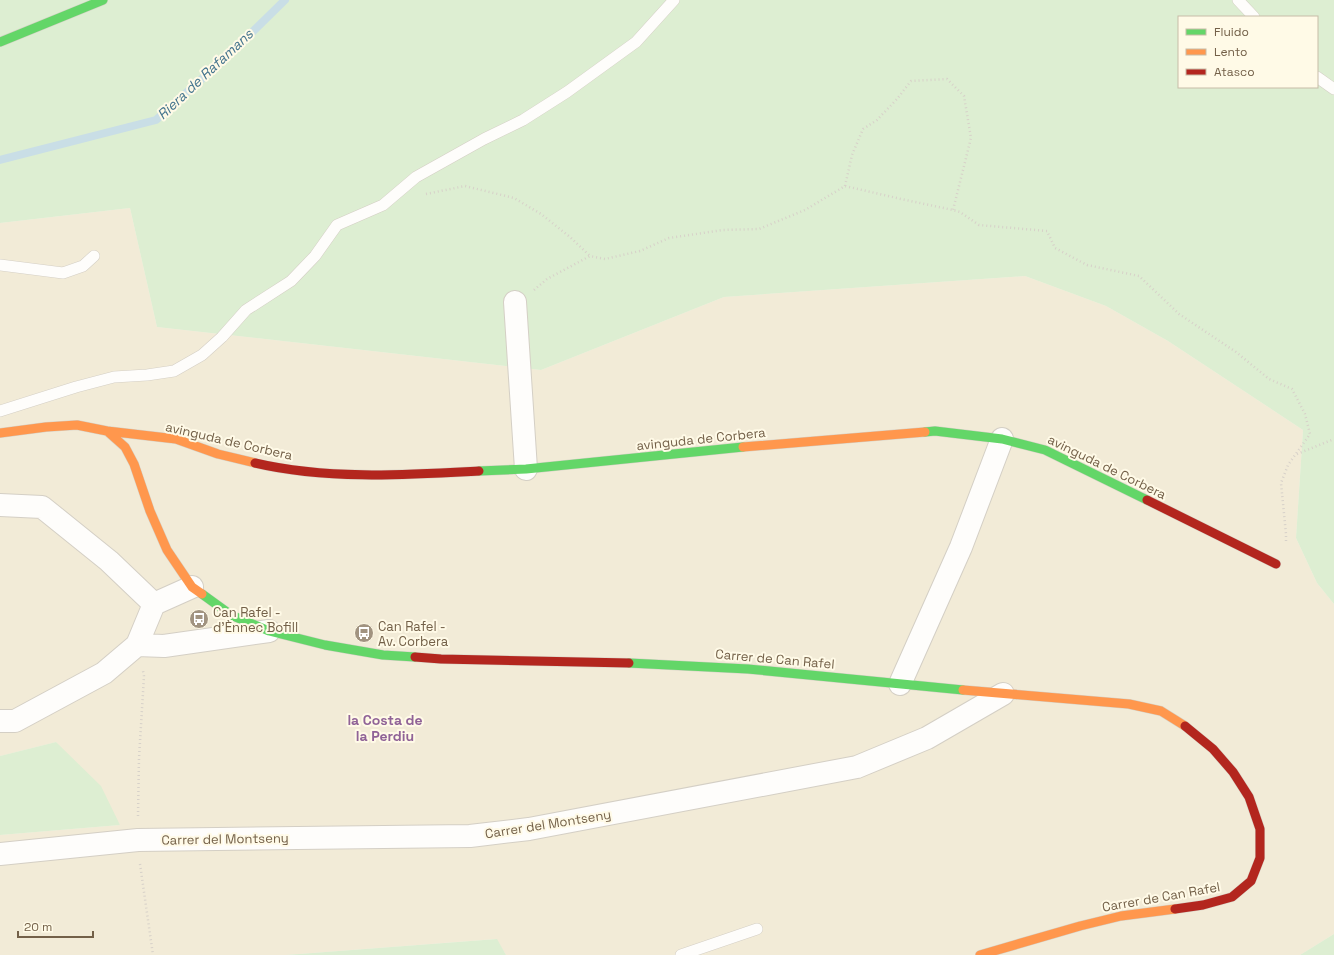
<svg xmlns="http://www.w3.org/2000/svg" width="1334" height="955" viewBox="0 0 1334 955" font-family="'Space Grotesk',sans-serif">
	<style>
		.residential { fill: #f2ebd7 }
		.green { fill: #ddeed2; fill-rule: evenodd }
		.lines { fill: none; stroke-linecap: round; stroke-linejoin: round }
		.stream { stroke: #c9dee6; stroke-width: 8 }
		.lane-casing { stroke: #d4cfc5; stroke-width: 12 }
		.street-casing { stroke: #d4cfc5; stroke-width: 24 }
		.fast-casing { stroke: #d5d0c6; stroke-width: 10 }
		.slow-casing { stroke: #d5d0c6; stroke-width: 10 }
		.jam-casing { stroke: #d5d0c6; stroke-width: 10 }
		.path { stroke: #d7d1c9; stroke-width: 2.5; stroke-dasharray: 1 3; stroke-linecap: butt }
		.lane { stroke: #fefdfb; stroke-width: 11 }
		.street { stroke: #fefdfb; stroke-width: 22 }
		.fast { stroke: #63d668; stroke-width: 9 }
		.slow { stroke: #ff974d; stroke-width: 9 }
		.jam { stroke: #b3261e; stroke-width: 9 }
		.labels { text-anchor: middle; dominant-baseline: central; stroke-width: 4; stroke-linejoin: round; paint-order: stroke }
		.street-label { font-size: 13px; fill: #736048; stroke: #fffae7 }
		.poi-label { font-size: 13px; fill: #736048; stroke: #fffae7; text-anchor: start }
		.water-label { font-size: 14px; font-style: italic; fill: #44748e; stroke: #fffae7 }
		.neighbourhood-label { font-size: 14px; font-weight: bold; fill: #906397; stroke: #fffae7 }
	</style>
	<rect width="100%" height="100%" fill="#f6f3e7"/>
	<path class="residential" d="M130,208l27,119 384,43 183,-73 301,-21 81,30 62,35 135,89 -7,108 21,45 17,21v330l-34,21h-794l-10,-16 -210,16h-286v-120l120,-10 -64,-83 -56,14v-533z"/>
	<path class="green" d="M0,0h1334v604l-17,-21 -21,-45 7,-108 -135,-89 -62,-35 -81,-30 -301,21 -183,73 -384,-43 -27,-119 -130,15zM1179,17h138v70h-138z
		M56,742l45,44 19,39 -120,10v-79z
		M1334,934v21h-34z
		M497,939l9,16h-220z"/>
	<g class="lines">
		<path class="stream" d="M0,160l156,-40 79,-71 50,-49"/>
		<defs>
			<path id="lane" d="M1238,0l16,17
				M1317,77l17,12
				M0,265l63,8 20,-7 11,-10
				M0,411l76,-24 38,-10 33,-2 27,-4 28,-16 20,-18 24,-27 45,-29 24,-25 22,-31 46,-20 33,-28 68,-38 39,-19 44,-28 69,-50 38,-42
				M681,955l76,-26"/>
			<path id="street" d="M515,302l11,167
				M0,505l42,2 67,54 45,43
				M137,645l27,1 105,-15
				M900,684l61,-137 41,-108
				M0,721h15l89,-48 33,-28 17,-41 38,-17
				M0,854l138,-14 332,-4 59,-7 328,-62 70,-29 76,-44"/>
			<path id="fast" d="M0,42l103,-42
				M925,432l10,-1 67,8 43,11 102,50
				M479,471l47,-2 217,-22
				M202,594l29,21 38,16 56,14 58,10 32,2
				M629,663l119,6 215,21"/>
			<path id="slow" d="M107,431l69,8 42,15 37,9
				M0,433l46,-6 31,-2 30,6 18,16 9,17 16,47 17,39 25,37 10,7
				M743,447l182,-15
				M963,690l166,14 32,7 24,15
				M980,955l100,-29 41,-10 54,-7"/>
			<path id="jam" d="M255,463c73,17 150,12 224,8
				M1147,500l129,64
				M415,657l26,2 188,4
				M1175,909l28,-4 29,-8 19,-16 9,-23v-29l-11,-32 -16,-25 -20,-23 -28,-23"/>
		</defs>
		<use href="#lane" class="lane-casing"/>
		<use href="#street" class="street-casing"/>
		<use href="#fast" class="fast-casing"/>
		<use href="#slow" class="slow-casing"/>
		<use href="#jam" class="jam-casing"/>
		<path class="path" d="M845,186l7,-31 11,-26 14,-9 20,-21 14,-18 36,-2 17,17 7,42 -18,72
			M426,194l39,-8 49,12 27,16 29,23 20,19
			M534,290l13,-11 43,-23 15,3 35,-8 29,-13 54,-8 36,-1 46,-19 40,-24 56,13 52,11 7,2 19,13 68,6 8,17 32,17 52,11 40,38 57,38 33,27 23,10 13,25 5,20 -22,31 -7,18 5,51v9
			M1297,454l37,-15
			M138,816l1,-58 5,-82 -1,-5
			M140,864l13,91"/>
		<use href="#lane" class="lane"/>
		<use href="#street" class="street"/>
		<use href="#fast" class="fast"/>
		<use href="#slow" class="slow"/>
		<use href="#jam" class="jam"/>
	</g>
	<defs>
		<symbol id="bus-disc" viewBox="-11 -11 22 22"><circle r="9.5" fill="#a19380" stroke="#fffae7"/><path d="M-5-6H5V4H4V6H2V4H-2V6H-4V4H-5ZM-3.5-4V0h7V-4ZM-3.5 1.2v1.5H-2V1.2ZM2 1.2v1.5H3.5V1.2Z" fill="#fff"/></symbol>
	</defs>
	<g fill-rule="evenodd">
		<use href="#bus-disc" x="188" y="608" width="22" height="22"/>
		<use href="#bus-disc" x="353" y="622" width="22" height="22"/>
	</g>
	<g class="labels">
		<g class="street-label">
			<text transform="translate(701 439) rotate(-6)">avinguda de Corbera</text>
			<text transform="translate(229 441) rotate(13)">avinguda de Corbera</text>
			<text transform="translate(1107 467) rotate(26)">avinguda de Corbera</text>
			<text transform="translate(775 659) rotate(5)">Carrer de Can Rafel</text>
			<text transform="translate(548 824) rotate(-9)">Carrer del Montseny</text>
			<text transform="translate(225 839) rotate(-1)">Carrer del Montseny</text>
			<text transform="translate(1161 897) rotate(-10)">Carrer de Can Rafel</text>
		</g>
		<g class="poi-label">
			<text x="213" y="612">Can Rafel -<tspan x="213" dy="15">d'Ènnec Bofill</tspan></text>
			<text x="378" y="626">Can Rafel -<tspan x="378" dy="15">Av. Corbera</tspan></text>
		</g>
		<g class="water-label">
			<text transform="translate(205 74) rotate(-43)">Riera de Rafamans</text>
		</g>
		<g class="neighbourhood-label">
			<text x="385" y="720">la Costa de<tspan x="385" dy="16">la Perdiu</tspan></text>
		</g>
	</g>
	<rect x="1178" y="16" width="140" height="72" fill="#fffae7" stroke="#c7bca7"/>
	<rect x="1186" y="29" width="20" height="6" fill="#63d668" stroke="#c7bca7"/>
	<text x="1214" y="36" font-size="12" fill="#736048">Fluido</text>
	<rect x="1186" y="49" width="20" height="6" fill="#ff974d" stroke="#c7bca7"/>
	<text x="1214" y="56" font-size="12" fill="#736048">Lento</text>
	<rect x="1186" y="69" width="20" height="6" fill="#b3261e" stroke="#c7bca7"/>
	<text x="1214" y="76" font-size="12" fill="#736048">Atasco</text>
	<path d="M18 931v6h75v-6" fill="none" stroke="#736048" stroke-width="2"/>
	<text x="24" y="931" font-size="12" fill="#736048" stroke="#fffae7" stroke-width="3" paint-order="stroke">20 m</text>
</svg>
